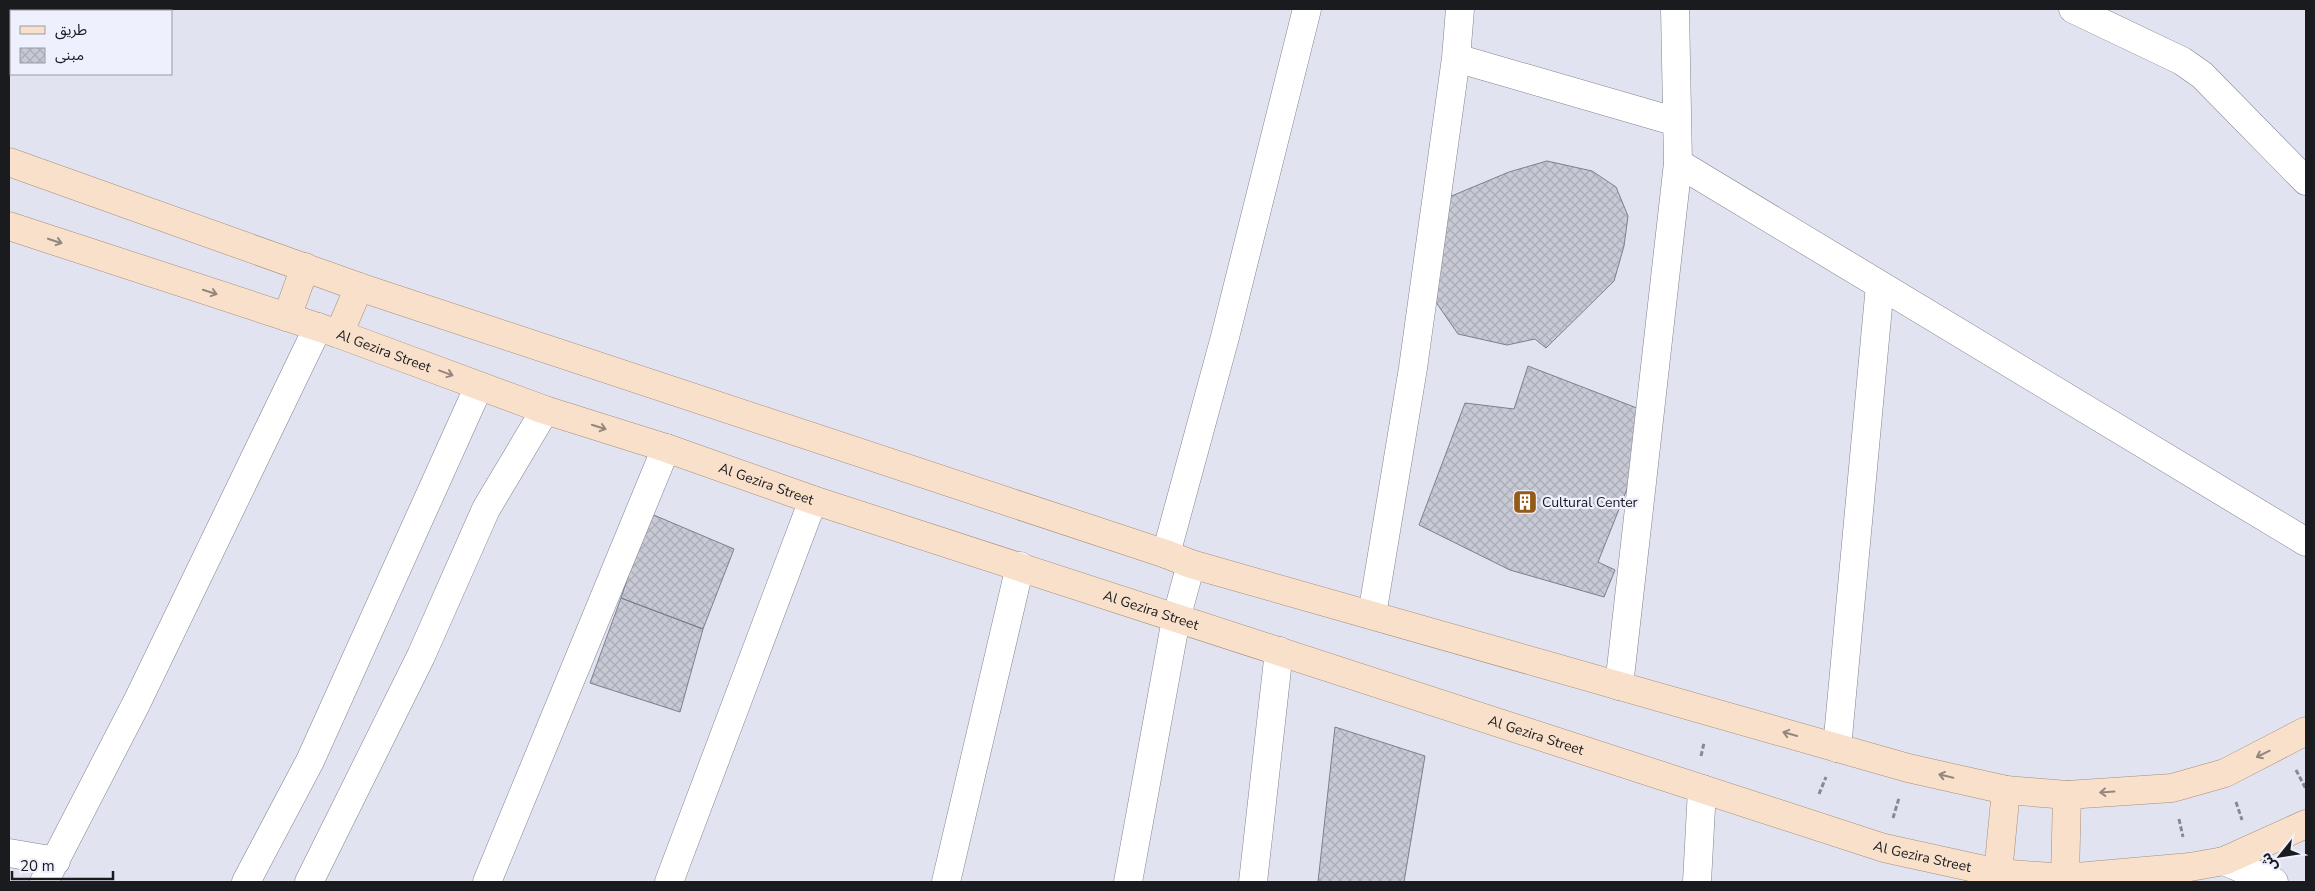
<svg xmlns="http://www.w3.org/2000/svg" width="2315" height="891" viewBox="0 0 2315 891" font-family="'Nunito Sans','Noto Sans Arabic',sans-serif">
	<style>
		.building { fill: url(#building-cross-hatch); stroke: #7d7f8a }
		.lines { fill: none; stroke-linecap: round; stroke-linejoin: round }
		.minor-casing { stroke: #81828e; stroke-width: 29 }
		.major-casing { stroke: #a88e78; stroke-width: 29 }
		.path { stroke: #888992; stroke-width: 3; stroke-dasharray: 5 2.5; stroke-linecap: butt }
		.minor { stroke: #fff; stroke-width: 28 }
		.major { stroke: #f9e0cb; stroke-width: 28 }
		.oneway { stroke: #95877e }
		.labels { text-anchor: middle; dominant-baseline: central; stroke-width: 4.5; stroke-linejoin: round; paint-order: stroke }
		.street-label { font-size: 14px; fill: #1a1b1f; stroke: #eff0fd }
		.poi-label { font-size: 14px; fill: #1a1b1f; stroke: #eff0fd; text-anchor: start }
	</style>
	<defs>
		<pattern id="building-cross-hatch" width="8" height="8" patternUnits="userSpaceOnUse" patternTransform="scale(1.25)"><rect width="8" height="8" fill="#c7c9d5"/><path d="M0 0l8 8M0 8l8-8" fill="none" stroke="#aaacb6"/></pattern>
	</defs>
	<rect width="100%" height="100%" fill="#e1e3f0"/>
	<path class="building" d="M1547,161l45,10 24,16 12,29 -4,30 -10,35 -68,67 -11,-9 -28,6 -49,-11 -27,-39 11,-95 67,-28z
		M1528,366l114,44 -11,69 -33,83 17,8 -11,27 -94,-27 -91,-45 46,-122 49,6z
		M649,513l85,36 -31,80 -82,-31z
		M621,598l82,31 -23,83 -90,-29z
		M1335,727l90,29 -21,126h-86z"/>
	<g class="lines">
		<defs>
			<path id="minor" d="M1675,9l3,154 628,379
				M2073,9l109,52 20,14 104,106
				M1456,58l221,64
				M1166,554l59,-217 82,-328
				M1372,615l41,-247 43,-310 4,-49
				M1619,686l59,-523
				M1837,748l43,-463
				M9,853l47,8
				M2224,861l50,21
				M44,882l93,-180 181,-375
				M246,882l64,-121 169,-375
				M309,882l112,-226 65,-147 59,-99
				M487,882l179,-434
				M669,882l144,-382
				M946,882l74,-316
				M1128,882l48,-263 15,-55
				M1253,882l26,-231
				M1697,882l5,-93"/>
			<g id="major">
				<path d="M9,162l350,125 807,267 25,10 717,204 98,22 61,5 105,-7 53,-15 81,-42"/>
				<path id="s1" d="M9,226l330,108 206,76 121,38 147,52 1071,348 114,25 67,5 125,-11 34,-6 82,-37"/>
				<path d="M287,317l18,-50"/>
				<path d="M339,334l20,-47"/>
				<path d="M1998,873l8,-83"/>
				<path d="M2065,878l2,-83"/>
			</g>
		</defs>
		<use href="#minor" class="minor-casing"/>
		<use href="#major" class="major-casing"/>
		<path class="path" d="M1701,756l3,-13
			M2296,770l10,19
			M1819,794l7,-17
			M2236,802l6,18
			M1893,818l6,-20
			M2179,819l4,18"/>
		<use href="#minor" class="minor"/>
		<use href="#major" class="major"/>
	</g>
	<defs><path id="oneway-shaft" d="M-6 0H5M1.5-3L5.5 0L1.5 3" fill="none" stroke-width="1.6" stroke-linecap="round" stroke-linejoin="round" transform="scale(1.25)"/></defs>
	<g class="oneway">
		<use href="#oneway-shaft" transform="translate(55 241) rotate(18)"/>
		<use href="#oneway-shaft" transform="translate(210 292) rotate(18)"/>
		<use href="#oneway-shaft" transform="translate(446 373) rotate(20)"/>
		<use href="#oneway-shaft" transform="translate(599 427) rotate(18)"/>
		<use href="#oneway-shaft" transform="translate(1790 734) rotate(-164)"/>
		<use href="#oneway-shaft" transform="translate(2263 754) rotate(154)"/>
		<use href="#oneway-shaft" transform="translate(1946 776) rotate(-167)"/>
		<use href="#oneway-shaft" transform="translate(2107 792) rotate(176)"/>
	</g>
	<defs>
		<symbol id="building-square" viewBox="-11 -11 22 22"><rect x="-9" y="-9" width="18" height="18" rx="4" fill="#945a17" stroke="#eff0fd"/><path d="M-4-6H4V6H1V3H-1V6H-4ZM-2.5-4.3h1.7v1.8h-1.7ZM.8-4.3h1.7v1.8H.8ZM-2.5-1h1.7V.8h-1.7ZM.8-1h1.7V.8H.8Z" fill="#fff"/></symbol>
	</defs>
	<g fill-rule="evenodd">
		<use href="#building-square" x="1511" y="488" width="28" height="28"/>
	</g>
	<g class="labels">
		<g class="street-label">
			<text stroke="none"><textPath href="#s1" startOffset="395">Al Gezira Street</textPath></text>
			<text stroke="none"><textPath href="#s1" startOffset="800">Al Gezira Street</textPath></text>
			<text stroke="none"><textPath href="#s1" startOffset="1205">Al Gezira Street</textPath></text>
			<text stroke="none"><textPath href="#s1" startOffset="1610">Al Gezira Street</textPath></text>
			<text stroke="none"><textPath href="#s1" startOffset="2015">Al Gezira Street</textPath></text>
		</g>
		<g class="poi-label">
			<text x="1542" y="502">Cultural Center</text>
		</g>
	</g>
	<rect width="2315" height="891" fill="none" stroke="#1a1b1f" stroke-width="20"/>
	<rect x="10" y="10" width="162" height="65" fill="#eff0fd" stroke="#9a9ba4"/>
	<rect x="20" y="26" width="25" height="8" fill="#f9e0cb" stroke="#9a9ba4"/>
	<text x="55" y="35" font-size="15" fill="#1a1b1f">طريق</text>
	<rect x="20" y="48" width="25" height="15" fill="url(#building-cross-hatch)" stroke="#9a9ba4"/>
	<text x="55" y="60" font-size="15" fill="#1a1b1f">مبنى</text>
	<g transform="translate(2280 856) rotate(240)" stroke="#eff0fd" stroke-width="4" paint-order="stroke">
	<path d="M0-4L9 19L0 12L-9 19Z" fill="#1a1b1f"/>
	<text y="-8" font-size="14" font-weight="bold" text-anchor="middle" fill="#1a1b1f">ش</text>
	</g>
	<path d="M12 871v8h101v-8" fill="none" stroke="#1a1b1f" stroke-width="2.5"/>
	<text x="20" y="871" font-size="15" fill="#1a1b1f" stroke="#eff0fd" stroke-width="4" paint-order="stroke">20 m</text>
</svg>
